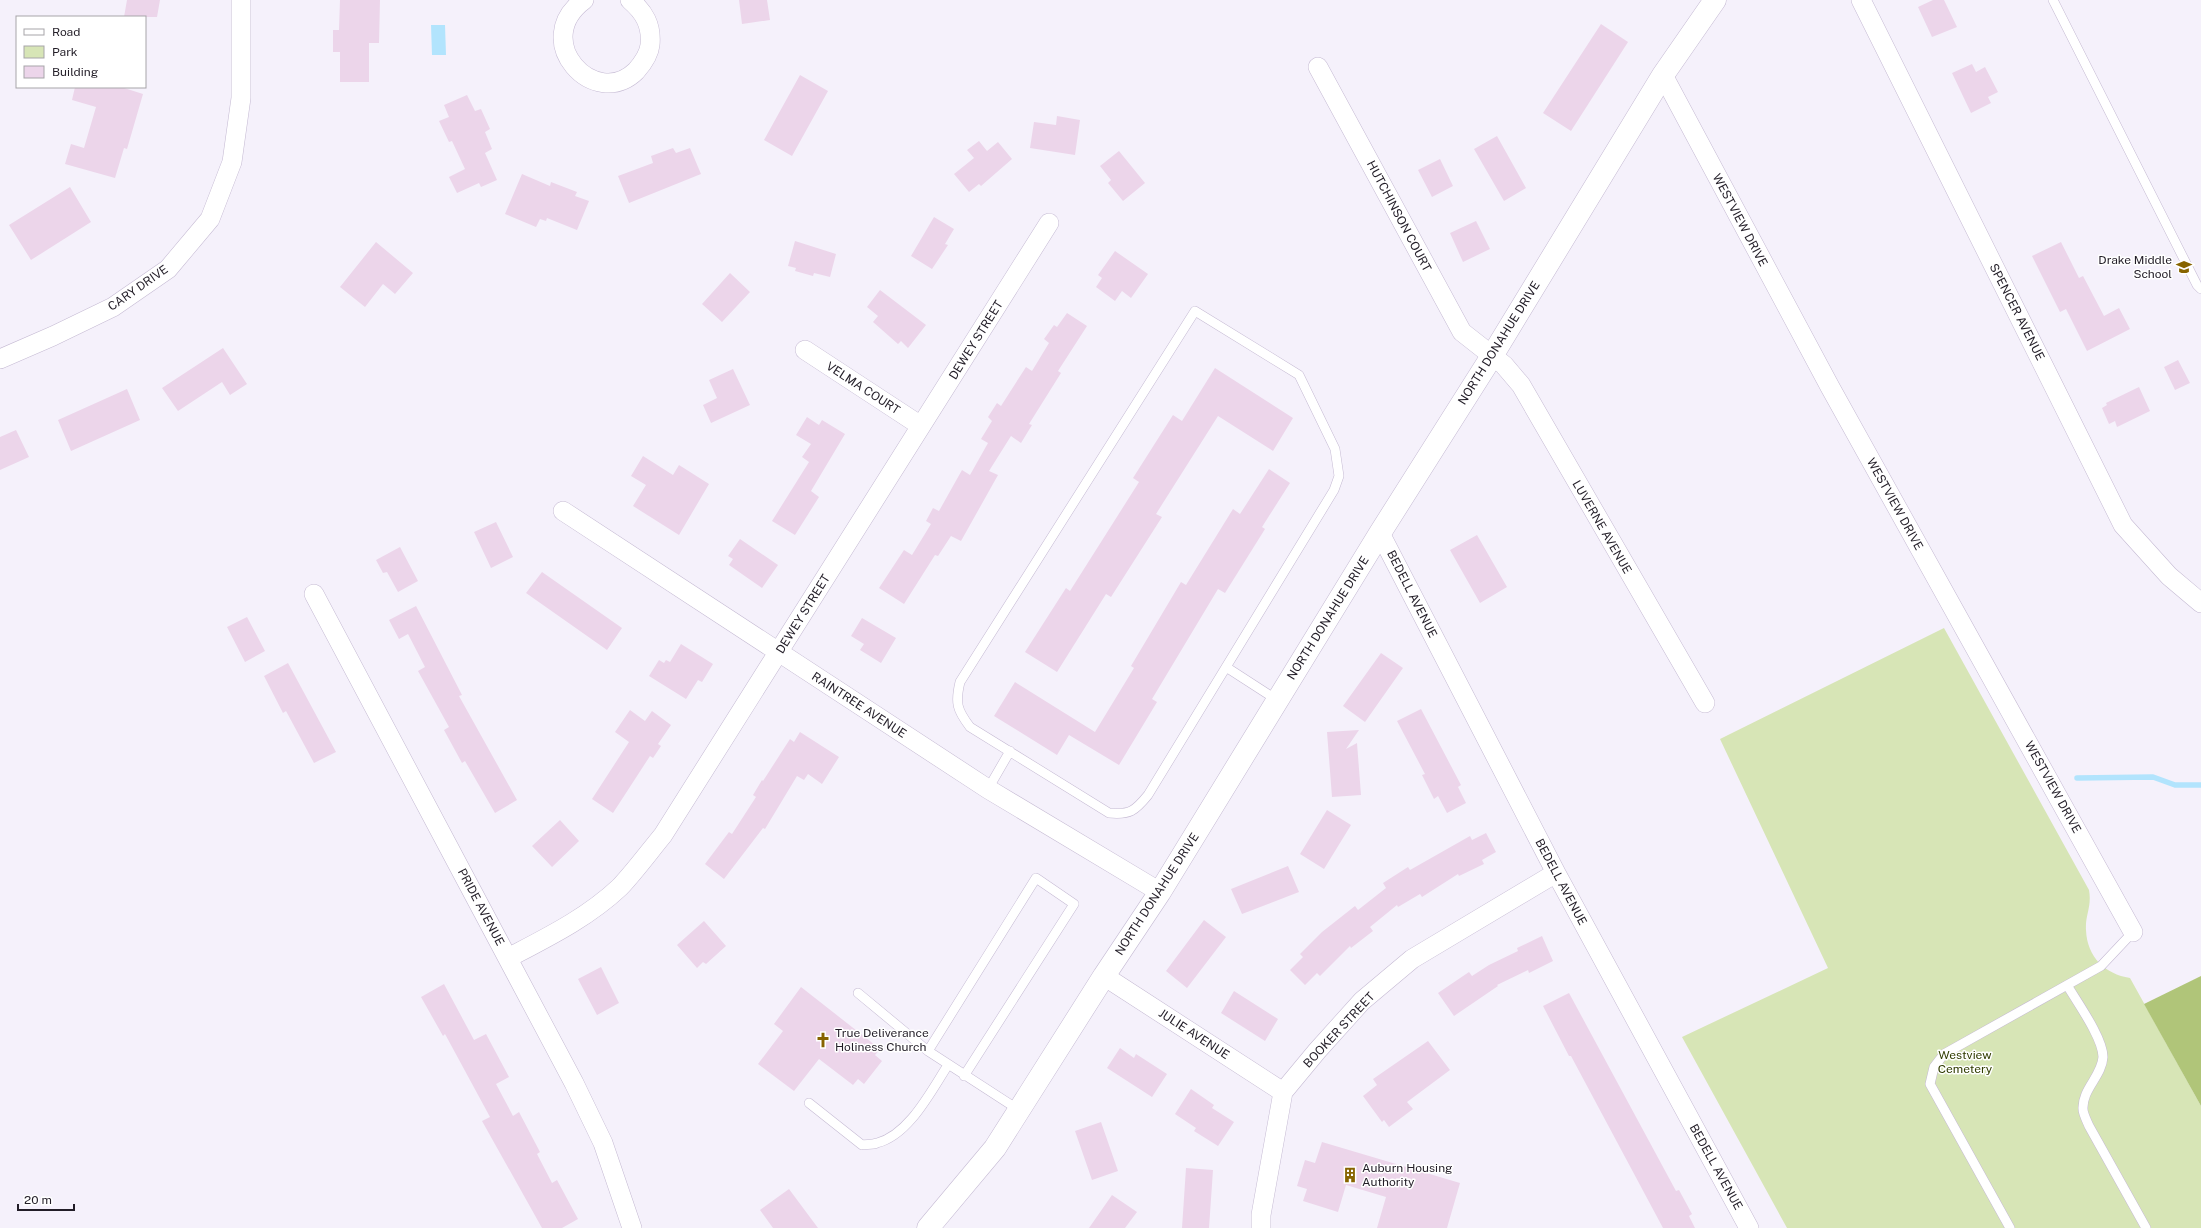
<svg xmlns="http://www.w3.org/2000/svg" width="2201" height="1228" viewBox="0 0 2201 1228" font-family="'Public Sans',sans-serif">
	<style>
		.green { fill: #d7e5b6 }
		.forest { fill: #b0c579 }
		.water { fill: #b2e4fd }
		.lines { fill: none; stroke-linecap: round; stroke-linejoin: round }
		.stream { stroke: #b2e4fd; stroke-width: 5.5 }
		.building { fill: #ecd5ea }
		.lane-casing { stroke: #c5bad3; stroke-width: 10 }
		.street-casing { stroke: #c5bad3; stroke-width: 20 }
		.secondary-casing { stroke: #c5bad3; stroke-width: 23 }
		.lane { stroke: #fff; stroke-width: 9 }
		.street { stroke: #fff; stroke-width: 19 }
		.secondary { stroke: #fff; stroke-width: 22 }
		.labels { text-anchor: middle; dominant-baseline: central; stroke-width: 3; stroke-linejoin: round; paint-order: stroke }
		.street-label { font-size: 12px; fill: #221d27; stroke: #fff }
		.poi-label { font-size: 12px; fill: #221d27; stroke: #fff; text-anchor: start }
		.park-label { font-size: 12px; fill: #303c01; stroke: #fff }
	</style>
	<rect width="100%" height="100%" fill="#f5f1fb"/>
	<path class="green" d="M1944,628l145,262c3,17 -4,25 -3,40 1,27 19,44 44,48l71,128v122h-414l-105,-191 146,-69 -108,-229z"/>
	<path class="forest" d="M2201,976v130l-57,-102z"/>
	<path class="water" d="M431,25h14l1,30h-14z"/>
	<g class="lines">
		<path class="stream" d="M2077,778l76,-1 22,8h26"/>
	</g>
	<path class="building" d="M127,0h33l-3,17h-33z
		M340,0h40l-1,43h-10v39h-29v-30h-7v-22h6z
		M739,0h28l3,20 -28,4z
		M1933,0h11l13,27 -25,10 -14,-30z
		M1601,24l27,18 -57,89 -28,-18z
		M1972,64l4,8 9,-5 13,25 -10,5 3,6 -20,10 -19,-40z
		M800,75l28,16 -36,65 -28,-16z
		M75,87h46l22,7 -16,55 -3,-1 -9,30 -50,-14 6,-20 13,4 12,-41 -24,-7z
		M467,95l8,16 6,-2 9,20 -5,3 7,17 -7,4 12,27 -16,7 -2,-4 -22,10 -8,-16 16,-8 -13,-28 -3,1 -10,-21 10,-4 -5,-12z
		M1057,116l23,4 -5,35 -45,-7 4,-26 22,3z
		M1497,136l29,52 -22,13 -30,-52z
		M979,141l8,10 11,-9 14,17 -31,27 -2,-2 -10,8 -15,-18 20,-16 -7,-8z
		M673,148l3,5 14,-5 11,26 -72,29 -11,-27 35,-13 -2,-7z
		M1119,151l26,32 -22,18 -15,-18 3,-3 -11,-14z
		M1440,159l13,27 -21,11 -14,-27z
		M522,174l28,12 1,-4 26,10 -2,4 14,5 -12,29 -30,-12 -1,3 -6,-2 -4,8 -31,-13z
		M70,187l21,35 -60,38 -22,-35z
		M934,217l20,12 -9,15 3,1 -16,24 -21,-13z
		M1476,221l14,28 -27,13 -13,-29z
		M795,241l41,13 -6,23 -16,-4 -1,3 -18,-5 1,-3 -8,-2z
		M376,242l37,31 -18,21 -12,-10 -18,23 -25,-20z
		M2061,242l18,36 4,-2 21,40 15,-8 11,21 -43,22 -21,-42 -6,3 -28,-56z
		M1115,251l33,23 -17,24 -9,-7 -7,10 -19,-14 6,-9 -4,-3z
		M730,273l20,19 -28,30 -20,-18z
		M880,290l46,35 -18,23 -7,-7 -3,3 -25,-22 5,-6 -11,-9z
		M1067,313l20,13 -29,45 3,2 -32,51 3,1 -11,18 -10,-7 -22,35 9,4 -37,66 -10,-5 -13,20 -3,-1 -31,49 -25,-16 25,-38 8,5 19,-31 -5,-3 7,-13 6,3 23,-41 8,5 18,-32 -7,-4 11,-18 -4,-4 9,-14 4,3 25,-39 6,4 17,-28 -5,-4 10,-14 3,2z
		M223,348l24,36 -17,11 -8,-13 -44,29 -16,-23z
		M2178,360l12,23 -15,7 -11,-23z
		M1215,368l78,50 -20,33 -55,-35 -62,98 6,3 -51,80 -5,-3 -49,78 -32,-20 41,-64 4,3 69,-109 -6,-4 40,-63 9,6z
		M733,369l17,36 -39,18 -8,-18 14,-7 -8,-18z
		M2139,387l11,24 -33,16 -2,-6 -6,3 -7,-16 5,-3 -1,-2z
		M127,389l13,31 -69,31 -13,-31z
		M807,417l12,8 3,-5 23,14 -34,57 8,6 -24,38 -23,-14 37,-59 -7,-5 9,-13 -15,-9z
		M16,430l13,27 -29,13v-33z
		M643,456l30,19 6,-10 30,19 -30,51 -46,-29 13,-21 -15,-9z
		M1269,469l21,14 -28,44 3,2 -40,64 -7,-4 -66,110 5,3 -38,63 -50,-30 -12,20 -63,-39 21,-34 80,50 39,-64 -3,-2 50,-84 5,3 47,-76 7,5z
		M496,522l17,35 -22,11 -17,-36z
		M1477,535l30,52 -27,16 -30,-53z
		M740,539l38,26 -16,23 -33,-23 4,-6 -5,-3z
		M400,547l18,34 -20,11 -11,-20 -4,1 -7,-13z
		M542,572l80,56 -15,22 -81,-57z
		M416,606l46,89 -3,1 58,104 -22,13 -30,-52 -3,2 -18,-33 5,-3 -31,-56 7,-4 -17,-33 -9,5 -10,-19z
		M247,617l18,34 -20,11 -18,-35z
		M862,618l34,20 -15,25 -21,-13 4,-6 -13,-8z
		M681,644l32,20 -11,18 -4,-2 -12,19 -37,-23 10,-16 5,3 2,-3 4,2z
		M1381,653l22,15 -38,54 -22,-16z
		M288,663l48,89 -22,11 -28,-52 -3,2 -19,-37z
		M1421,709l40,76 -3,2 8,16 -19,10 -9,-17 -4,3 -12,-24 3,-1 -28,-53z
		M630,710l15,11 7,-10 19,14 -13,19 3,2 -8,12 -3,-2 -37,57 -21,-14 37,-57 -14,-10z
		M1359,730l-13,19 11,-6 4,52 -29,2 -5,-65z
		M800,732l39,25 -17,27 -14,-10 -4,6 -7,-4 -32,53 -2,-1 -39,51 -19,-15 24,-32 3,2 24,-37 -3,-2 9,-15 1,1 27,-42 4,3z
		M1327,810l24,15 -27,44 -24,-15z
		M560,820l19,21 -27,26 -20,-21z
		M1486,833l10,19 -14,8 2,4 -25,12 -1,-2 -36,23 -2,-3 -22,13 -1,-2 -27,22 3,4 -22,17 -1,-2 -30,30 -3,-3 -12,12 -15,-15 13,-13 -3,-3 22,-22 33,-26 3,4 28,-22 -3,-5 25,-16 2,3 60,-34 2,4z
		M1288,866l11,26 -57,22 -11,-25z
		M1204,920l22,17 -39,51 -21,-17z
		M704,921l22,25 -20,18 -3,-2 -6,6 -20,-23z
		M1542,936l11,25 -24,12 -1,-3 -31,15 1,1 -44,30 -16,-23 31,-21 3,4 17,-11 29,-14 -1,-3z
		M601,967l18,36 -22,12 -19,-36z
		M444,984l30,56 12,-6 23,43 -13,7 17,32 6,-4 21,40 -3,2 15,29 5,-3 21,39 -16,9h-20l-60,-107 8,-4 -45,-83 -2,2 -22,-39z
		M801,987l79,62 -5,6 7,6 -18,23 -6,-5 -5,6 -34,-26 -25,32 -36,-27 25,-33 -9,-7z
		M1234,991l44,28 -13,22 -44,-28z
		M1569,993l107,198 3,-1 13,24 -3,2 6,12h-32l-92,-172h-2l-26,-50z
		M1428,1041l22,29 -43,32 6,7 -24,18 -5,-7 -2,2 -19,-26 14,-11 -4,-6z
		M1120,1048l14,10 2,-4 31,20 -15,23 -45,-29z
		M1191,1089l23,16 -2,3 22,14 -16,24 -24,-15 2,-3 -21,-14z
		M1101,1122l17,49 -26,9 -17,-49z
		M1322,1142l138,41 -13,45h-70l9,-31 -40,-12 -8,27 -35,-11 4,-12 -10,-3 8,-26 10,3z
		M1186,1168l27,2 -4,58h-27z
		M789,1189l29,39h-45l-13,-18z
		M1112,1195l25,17 -12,16h-36z"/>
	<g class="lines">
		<defs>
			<path id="lane" d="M2053,0l144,285 4,4
				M1195,311l104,64 36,74 4,27 -5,14 -186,305c-13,16 -18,20 -39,18l-139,-86c-13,-17 -15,-24 -10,-45z
				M1226,667l51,33
				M988,789l22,-38
				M2067,985c10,17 36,53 36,72 -1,19 -21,32 -20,52 0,5 4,12 6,17l57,102
				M858,993l70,58 91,59
				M928,1051l108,-173 38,26 -110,172
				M809,1103l53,42c4,-1 10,0 15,-2 32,-8 54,-52 71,-78
				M2010,1228l-80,-144 4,-17 10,-13 157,-88 32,-34"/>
			<path id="street" d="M584,0c-55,41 11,111 52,71 7,-8 13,-16 14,-26 2,-20 -6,-33 -20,-45
				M1861,0l262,525 46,51 32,27
				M1318,67l144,265 42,33 17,20 184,318
				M1663,75l167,312 303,545
				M805,350l116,76
				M0,359l53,-23 60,-29 55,-38 42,-50 22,-57 9,-64v-98
				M563,511l425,278 172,103
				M1380,533l176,340 193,355
				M314,594l260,489 29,60 29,85
				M508,958c40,-21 79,-40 112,-71 15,-16 29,-35 43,-52l386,-612
				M1104,976l179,116
				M1261,1228v-13l22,-123 34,-41 45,-50 50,-42 144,-86"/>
			<path id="secondary" d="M928,1228l67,-80 109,-172 56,-84 220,-359 112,-177 171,-281 52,-75"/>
		</defs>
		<use href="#lane" class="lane-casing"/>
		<use href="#street" class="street-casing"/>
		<use href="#secondary" class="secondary-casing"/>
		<use href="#lane" class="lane"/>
		<use href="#street" class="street"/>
		<use href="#secondary" class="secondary"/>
	</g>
	<defs>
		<symbol id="school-bare" viewBox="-9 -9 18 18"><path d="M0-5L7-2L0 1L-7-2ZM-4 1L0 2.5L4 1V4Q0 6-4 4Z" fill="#876400" stroke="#fff" stroke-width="2.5" paint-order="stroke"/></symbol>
		<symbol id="church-bare" viewBox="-9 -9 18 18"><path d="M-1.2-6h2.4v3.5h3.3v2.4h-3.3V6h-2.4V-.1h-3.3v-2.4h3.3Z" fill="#876400" stroke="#fff" stroke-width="2.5" paint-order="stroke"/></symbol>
		<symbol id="building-bare" viewBox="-9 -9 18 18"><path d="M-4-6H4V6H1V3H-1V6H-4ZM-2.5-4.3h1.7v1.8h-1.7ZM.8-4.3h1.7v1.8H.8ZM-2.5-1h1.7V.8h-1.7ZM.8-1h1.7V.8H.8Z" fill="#876400" stroke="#fff" stroke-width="2.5" paint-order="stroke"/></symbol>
	</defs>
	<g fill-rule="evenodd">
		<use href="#school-bare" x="2173" y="256" width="22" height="22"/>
		<use href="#church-bare" x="812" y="1029" width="22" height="22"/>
		<use href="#building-bare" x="1339" y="1164" width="22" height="22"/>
	</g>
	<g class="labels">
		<g class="street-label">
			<text transform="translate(1399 216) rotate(62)">HUTCHINSON COURT</text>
			<text transform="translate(1740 220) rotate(62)">WESTVIEW DRIVE</text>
			<text transform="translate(138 288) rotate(-35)">CARY DRIVE</text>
			<text transform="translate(2017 312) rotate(63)">SPENCER AVENUE</text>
			<text transform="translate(976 340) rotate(-58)">DEWEY STREET</text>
			<text transform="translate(1499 343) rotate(-58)">NORTH DONAHUE DRIVE</text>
			<text transform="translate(863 388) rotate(33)">VELMA COURT</text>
			<text transform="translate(1895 504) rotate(61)">WESTVIEW DRIVE</text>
			<text transform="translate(1602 527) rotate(60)">LUVERNE AVENUE</text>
			<text transform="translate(1412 594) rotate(63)">BEDELL AVENUE</text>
			<text transform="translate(803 614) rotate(-58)">DEWEY STREET</text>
			<text transform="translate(1328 618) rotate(-58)">NORTH DONAHUE DRIVE</text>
			<text transform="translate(859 705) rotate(33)">RAINTREE AVENUE</text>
			<text transform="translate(2053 787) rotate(61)">WESTVIEW DRIVE</text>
			<text transform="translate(1561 882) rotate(62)">BEDELL AVENUE</text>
			<text transform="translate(1157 894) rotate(-57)">NORTH DONAHUE DRIVE</text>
			<text transform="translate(481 907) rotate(62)">PRIDE AVENUE</text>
			<text transform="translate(1339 1030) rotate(-47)">BOOKER STREET</text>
			<text transform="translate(1194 1034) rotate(33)">JULIE AVENUE</text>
			<text transform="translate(1716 1167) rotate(61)">BEDELL AVENUE</text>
		</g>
		<g class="poi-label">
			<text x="2172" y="260" text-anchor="end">Drake Middle<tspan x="2172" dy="14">School</tspan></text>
			<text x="835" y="1033">True Deliverance<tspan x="835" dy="14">Holiness Church</tspan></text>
			<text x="1362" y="1168">Auburn Housing<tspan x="1362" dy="14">Authority</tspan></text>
		</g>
		<g class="park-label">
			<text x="1965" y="1055">Westview<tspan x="1965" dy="14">Cemetery</tspan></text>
		</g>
	</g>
	<rect x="16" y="16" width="130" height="72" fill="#ffffff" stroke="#a7a5a9"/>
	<rect x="24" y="29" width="20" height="6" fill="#ffffff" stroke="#a7a5a9"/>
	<text x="52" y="36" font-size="12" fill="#221d27">Road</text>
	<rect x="24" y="46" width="20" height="12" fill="#d7e5b6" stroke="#a7a5a9"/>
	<text x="52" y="56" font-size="12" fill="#221d27">Park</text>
	<rect x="24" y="66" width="20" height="12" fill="#ecd5ea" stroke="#a7a5a9"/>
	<text x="52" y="76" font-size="12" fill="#221d27">Building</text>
	<path d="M18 1204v6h56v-6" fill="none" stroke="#221d27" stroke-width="2"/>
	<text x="24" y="1204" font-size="12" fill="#221d27" stroke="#ffffff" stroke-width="3" paint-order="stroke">20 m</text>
</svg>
